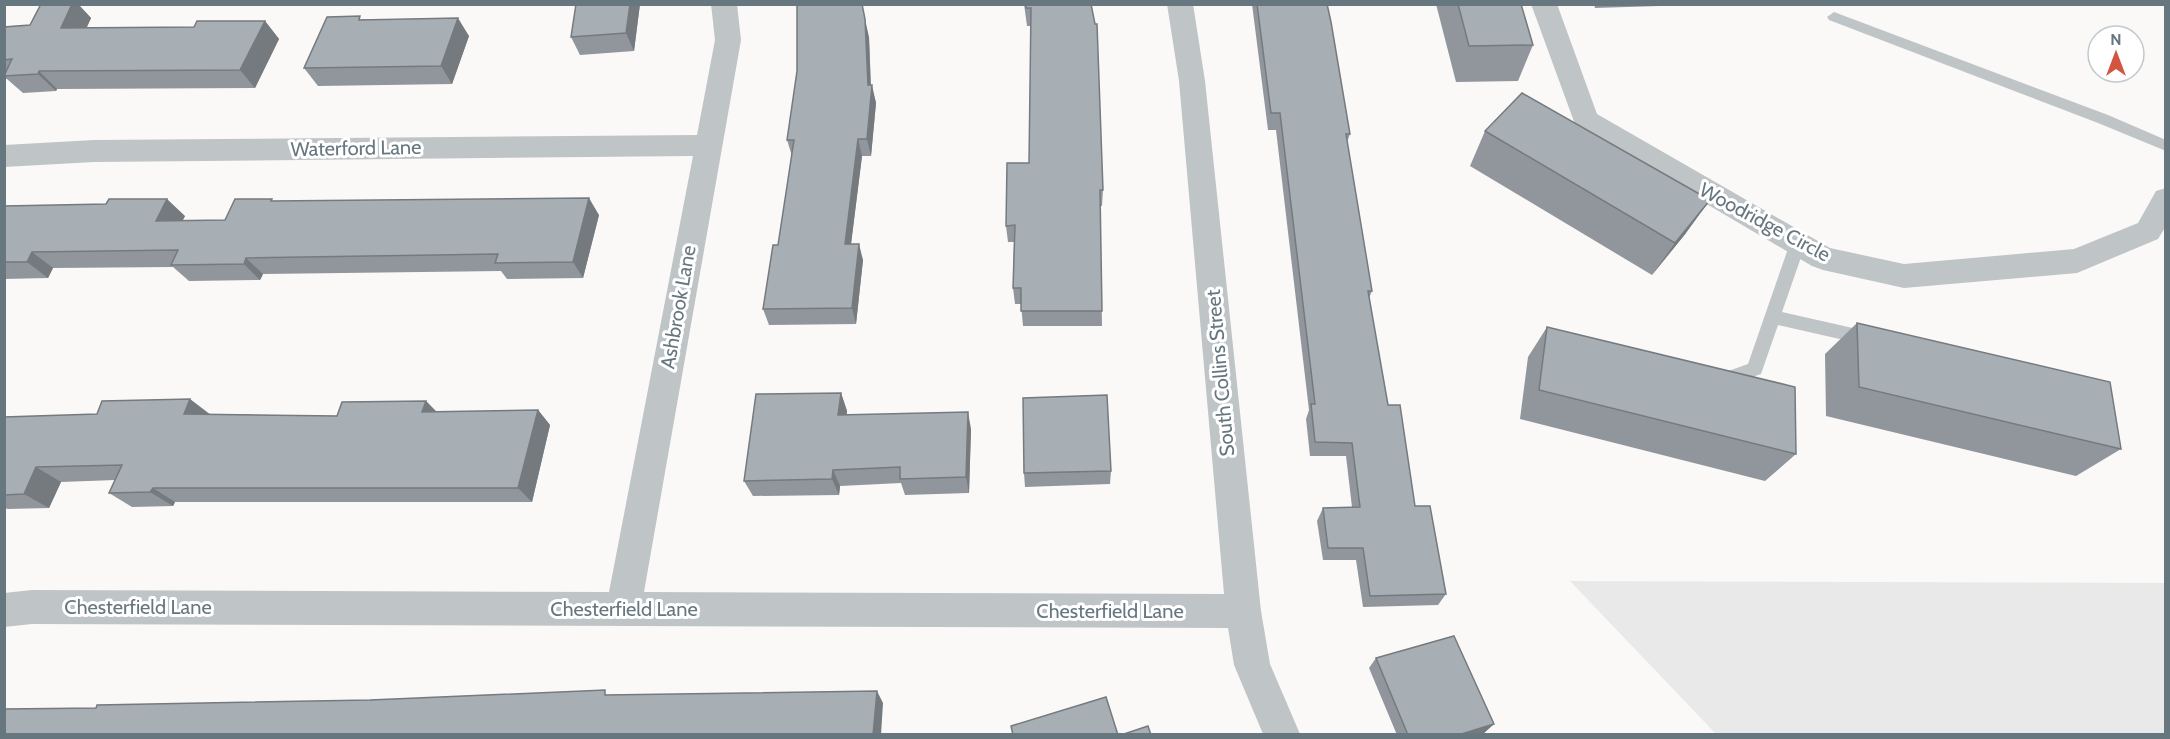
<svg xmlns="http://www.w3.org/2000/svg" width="2170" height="739" viewBox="0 0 2170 739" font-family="Cabin,sans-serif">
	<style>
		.built { fill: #e8e9e8 }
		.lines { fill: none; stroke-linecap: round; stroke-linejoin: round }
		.lane { fill: #bfc4c7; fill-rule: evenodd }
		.street { fill: #bfc4c7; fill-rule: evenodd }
		.wall { fill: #90969b }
		.shaded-wall { fill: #757a7e }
		.building { fill: #a7afb4; stroke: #757a7e; stroke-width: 1.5 }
		.labels { text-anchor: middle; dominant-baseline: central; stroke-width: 6; stroke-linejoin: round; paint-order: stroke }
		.street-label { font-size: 20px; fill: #677780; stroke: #fff }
	</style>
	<rect width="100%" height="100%" fill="#faf9f8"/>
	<path class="built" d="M1570,581l595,2v151h-449z"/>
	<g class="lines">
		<path class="lane" d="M1834,12l274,103 58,25v11l-68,-28 -269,-103 -2,-3z
			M1798,237l5,2 3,4 -24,69 84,19 6,2 2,5 -2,5 -6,2 -88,-20 -17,49 -38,13 -6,-2 -2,-5 2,-5 31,-11 42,-121 3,-4z"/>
		<path class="street" d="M711,4h26l4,36 -97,552 580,2 -45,-513 -12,-77h26l12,77 56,530 9,53 30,70h-37l-29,-69 -6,-37 -1196,-4 -28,3v-34l28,-3 577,2 84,-436 -599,6 -90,5v-22l90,-5 603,-5 18,-95z
			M1531,4h26l40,110 233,134 74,16 170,-15 64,-26 18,-32 10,-3v38l-8,13 -81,34 -173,15 -81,-18 -11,-4 -236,-139z"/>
	</g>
	<path class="wall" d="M41,4h37l13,14 -4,9h107l71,-6 14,18 -24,49 -198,1 -1,2 -33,2 -16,-14h-3v-52l26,-2z
		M576,4h64l-6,47 -54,4 -9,-18z
		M1024,4h67l12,186 -1,16h-2l2,120h-79l-2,-22h-6l-2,-16 1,-46h-6l-2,-16 23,-63 2,-137h-4z
		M1252,4h75l23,130 -3,8 25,149 -3,7 19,107 27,101 31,88 -8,11 -75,2 -7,-47h-33l-6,-39 6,-13 29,-1 -6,-51h-36l-4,-37 3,-9 -33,-280h-8z
		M1436,4h85l12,41 -15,36 -62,1z
		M1594,4h66l-1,2 -64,2z
		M362,19l107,17 -17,48 -134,2 -14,-18z
		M869,37l2,48 5,18 -5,53h-9l-11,88 12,16 -7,64 -87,1 -6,-16 15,-64 14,-89 -5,-16 10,-69z
		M1485,131l201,102 -34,42 -182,-109z
		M274,201l325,14 -16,63 -76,1 -6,-8 -238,3 -3,6 -71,1 -16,-14 -120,1 -5,10 -44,1v-73l102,-2 79,12 -3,5 43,-1z
		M1857,323l264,126 -45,27 -250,-60 -1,-62z
		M1547,327l249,127 -31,27 -245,-62 8,-62z
		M841,393l6,18 -1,4 125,14 -2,64 -64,2 -4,-12 -61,3 -1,9 -86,1 -9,-15z
		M426,401l10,11 102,-2 12,15 -18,77h-357l-2,4 -41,1 -23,-14 6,-13 -54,2 -12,26 -41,1 -4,-1v-91l206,-3 127,2z
		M1111,471l-1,13 -85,3 -1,-14z
		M1376,658l118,66 -10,9 -6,2h-81l-28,-67z"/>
	<path class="shaded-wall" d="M72,4h6l13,14 -13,28 -17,-18z
		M630,4h10l-6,47 -8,-18z
		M458,18l11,18 -17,48 -11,-18z
		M865,19l4,18 2,60 1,-12 4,18 -5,53 -4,-17 1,-54z
		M265,21l14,18 -24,49 -15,-18z
		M39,71l18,18 -1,2 -18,-17z
		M858,139l4,17 -13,104 -4,-16z
		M589,198l10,17 -16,63 -10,-16z
		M167,199l18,17 -11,22 -18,-17z
		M1710,200l-24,33 -34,42 23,-32z
		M859,244l4,16 -7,64 -4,-16z
		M32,252l21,16 -5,10 -21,-16z
		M246,258l17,16 -3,6 -16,-16z
		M841,393l6,18 -2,21 -7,-17z
		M190,399l21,16 -27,-1z
		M426,401l15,15 -19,-4z
		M538,410l12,15 -18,77 -14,-14z
		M968,412l3,17 -2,64 -3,-16z
		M36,467l25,15 -12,26 -25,-14z
		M833,470l7,16 -1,9 -7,-16z
		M153,488l22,14 -2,4 -23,-14z
		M877,691l6,12 -2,32h-8z
		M1494,724l-10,9 -6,2h-20z"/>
	<path class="building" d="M41,4h31l-11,24 133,-1 3,-6h68l-25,49 -201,1 -1,3 -34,2 8,-17 -8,1v-33l26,-2z
		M576,4h54l-4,29 -55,4z
		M797,4h65l3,15 3,66h4l-5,54h-9l-13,105h14l-7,64 -89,1 10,-64h5l16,-105h-7l10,-69z
		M1026,4h65l4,20h2l6,166h-3l2,121h-81v-23h-8l2,-63 -9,1 1,-63h22l2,-155h-5z
		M1257,4h70l4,18 19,112h-4l26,157h-4l20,114h12l15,101h15l16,88 -76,2 -7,-48h-35l-5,-40 37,-1 -8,-64 -37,-1 -4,-38h4l-35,-291h-9z
		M1458,4h63l12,41 -64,1z
		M360,16l-1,4 99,-2 -17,48 -137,2 23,-51z
		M1522,93l188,107 -35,43 -190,-112z
		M589,198l-16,64 -78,1 3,-9 -252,4 -2,6 -73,1 7,-15 -146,2 -5,10h-23v-56l102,-2 3,-5h58l-11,22 69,-1 10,-21h37l-1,2z
		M1857,323l253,59 11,67 -262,-62z
		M1547,327l248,60 1,67 -257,-64z
		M841,393l-3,22 130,-3 -2,65 -66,2v-12l-67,3 -1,9 -88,2 12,-87z
		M1107,395l4,76 -87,2 -1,-75z
		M190,399l-6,15 153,2 5,-14 84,-1 -4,11 116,-2 -20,78h-365l-3,4 -41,1 13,-28 -86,2 -12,27 -20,1v-78l93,-3 5,-13z
		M1454,636l40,88 -36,11h-50l-32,-77z
		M605,690v5l272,-4 -4,44h-869v-26l92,-1 1,-3 273,-5z
		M1106,697l12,38h-105l-2,-9z
		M1148,726l3,9h-30z"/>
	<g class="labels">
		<g class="street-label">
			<text transform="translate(356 148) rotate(-1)">Waterford Lane</text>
			<text transform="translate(1765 222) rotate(28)">Woodridge Circle</text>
			<text transform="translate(678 307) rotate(-80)">Ashbrook Lane</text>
			<text transform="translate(1220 373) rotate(-95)">South Collins Street</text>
			<text x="138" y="607">Chesterfield Lane</text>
			<text x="624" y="609">Chesterfield Lane</text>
			<text x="1110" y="611">Chesterfield Lane</text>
		</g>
	</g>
	<rect width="2170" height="739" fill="none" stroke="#677780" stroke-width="12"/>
	<g transform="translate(2116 54)"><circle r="28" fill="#ffffff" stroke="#c2c9cc" stroke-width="1.5"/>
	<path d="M0-4.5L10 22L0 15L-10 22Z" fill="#d2553f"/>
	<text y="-9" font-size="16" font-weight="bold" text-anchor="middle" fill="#677780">N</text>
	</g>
</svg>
